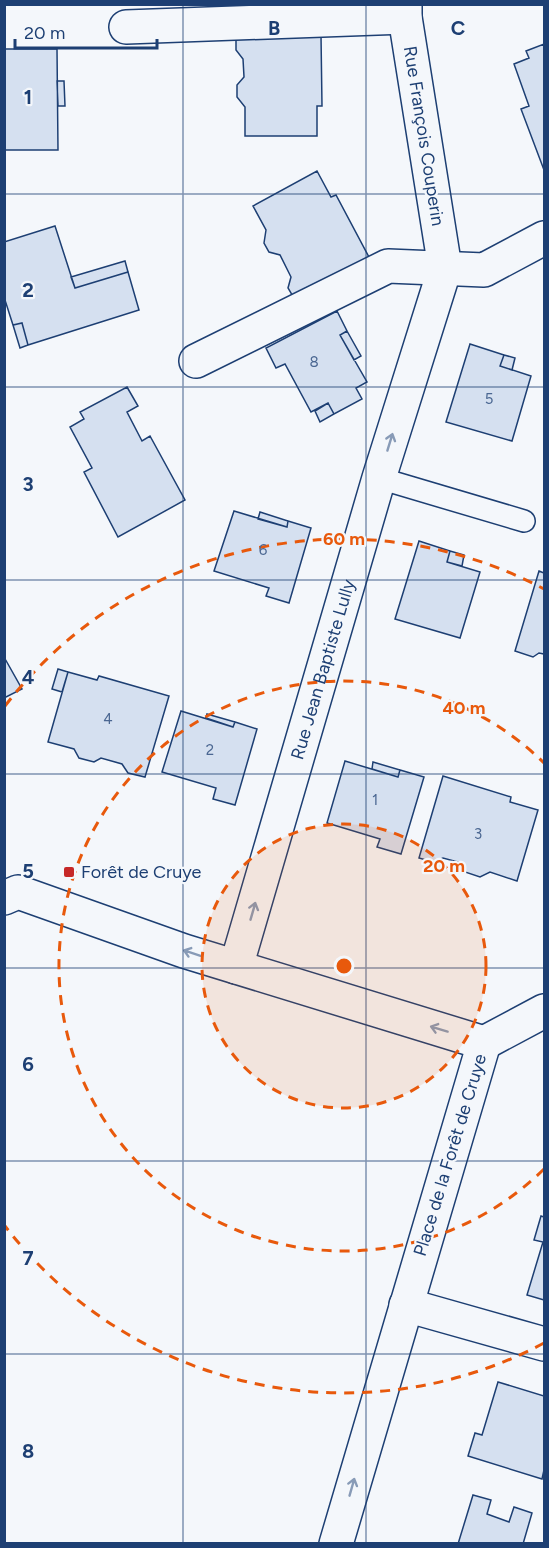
<svg xmlns="http://www.w3.org/2000/svg" width="549" height="1548" viewBox="0 0 549 1548" font-family="Figtree,sans-serif">
	<style>
		.building { fill: #d5e0f0; stroke: #1d3f73; stroke-width: 1.5 }
		.lines { fill: none; stroke-linecap: round; stroke-linejoin: round }
		.lane-casing { stroke: #1d3f73; stroke-width: 24 }
		.street-casing { stroke: #1d3f73; stroke-width: 36 }
		.lane { stroke: #f4f7fb; stroke-width: 21 }
		.street { stroke: #f4f7fb; stroke-width: 33 }
		.oneway { stroke: #889bb7 }
		.grid { fill: none; stroke: #1d3f73; stroke-width: 1.5; stroke-opacity: 0.55 }
		.ring { fill: none; stroke: #e8590c; stroke-width: 3; stroke-dasharray: 10 8 }
		.poi-dot { fill: #c62828; stroke: #f4f7fb; stroke-width: 2 }
		.labels { text-anchor: middle; dominant-baseline: central; stroke-width: 4.5; stroke-linejoin: round; paint-order: stroke }
		.number-label { font-size: 15px; fill: #4b6792 }
		.street-label { font-size: 18px; fill: #1d3f73; stroke: #f4f7fb }
		.poi-label { font-size: 18px; fill: #1d3f73; stroke: #f4f7fb; text-anchor: start }
		.grid-label { font-size: 20px; text-anchor: middle; font-weight: bold; fill: #1d3f73; stroke: #f4f7fb; stroke-width: 4.5; stroke-linejoin: round; paint-order: stroke }
		.centre { fill: #e8590c; stroke: #f4f7fb; stroke-width: 3 }
		.ring-label { font-size: 18px; text-anchor: middle; font-weight: bold; fill: #e8590c; stroke: #f4f7fb; stroke-width: 4.5; stroke-linejoin: round; paint-order: stroke }
	</style>
	<rect width="100%" height="100%" fill="#f4f7fb"/>
	<path class="building" d="M321,35l1,71h-5v30h-72v-29l-8,-10v-12l7,-8 -1,-18 -7,-9v-14z
		M544,44v126l-23,-61 8,-3 -15,-42 15,-6 -3,-7z
		M4,49h53l1,101h-54z
		M57,81h7l1,25h-7z
		M317,171l14,26 5,-2 34,64 -75,41 -7,-12 3,-11 -11,-22 -11,-3 -5,-9 2,-13 -13,-24z
		M55,226l20,62 53,-16 11,38 -111,35 -6,-22 -9,2 -9,-28v-55z
		M125,261l3,11 -53,16 -4,-11z
		M337,311l10,20 -7,4 27,47 -11,6 6,11 -28,15 -6,-11 -17,9 -26,-48 -9,4 -10,-20z
		M22,323l6,22 -8,3 -7,-23z
		M347,331l14,25 -7,4 -14,-25z
		M470,344l34,11 -4,11 31,10 -19,65 -66,-19z
		M504,355l11,3 -3,12 -12,-4z
		M127,387l11,19 -11,6 15,29 8,-5 35,64 -67,37 -34,-65 8,-4 -22,-41 14,-8 -4,-7z
		M328,403l6,11 -14,8 -5,-11z
		M234,511l53,16 1,-6 23,7 -22,75 -23,-7 3,-8 -55,-17z
		M260,512l28,9 -1,6 -29,-8z
		M419,541l31,10 -3,11 33,10 -20,66 -65,-19z
		M450,551l14,4 -2,11 -15,-4z
		M539,571l5,2v81l-5,-1 -6,4 -18,-6z
		M4,657l18,32 -18,9z
		M58,669l10,3 -6,20 -10,-3z
		M68,672l29,8 2,-4 70,20 -24,81 -17,-4 -6,-9 -21,-6 -7,4 -15,-4 -5,-9 -26,-7z
		M181,711l52,16 2,-5 22,7 -22,76 -22,-6 3,-11 -54,-16z
		M207,714l28,8 -2,5 -27,-9z
		M345,761l53,16 2,-7 24,7 -23,77 -24,-7 3,-8 -53,-16z
		M373,762l27,8 -2,7 -26,-8z
		M443,776l68,21 -1,5 28,8 -21,71 -27,-9 -10,5 -15,-5 -3,-9 -19,-5 -10,4 -14,-4z
		M541,1216l3,1v83l-17,-5 16,-53 -9,-2z
		M498,1382l46,14v74l-2,9 -74,-23 7,-23 7,2z
		M473,1495l18,5 -4,14 22,8 5,-15 18,6 -9,31h-65z"/>
	<g class="lines">
		<defs>
			<path id="lane" d="M379,478l145,43"/>
			<g id="street">
				<path d="M126,27l279,-10"/>
				<path d="M196,361l192,-95 96,4 60,-32"/>
				<path d="M4,898l14,-6 166,59 300,92 -148,501"/>
				<path id="s1" d="M236,967l143,-489 66,-210 -40,-251v-13"/>
				<path d="M484,1043l60,-32"/>
				<path d="M406,1305l138,39"/>
			</g>
		</defs>
		<use href="#lane" class="lane-casing"/>
		<use href="#street" class="street-casing"/>
		<use href="#lane" class="lane"/>
		<use href="#street" class="street"/>
	</g>
	<defs><path id="oneway-shaft" d="M-6 0H5M1.5-3L5.5 0L1.5 3" fill="none" stroke-width="1.6" stroke-linecap="round" stroke-linejoin="round" transform="scale(1.5)"/></defs>
	<g class="oneway">
		<use href="#oneway-shaft" transform="translate(390 442) rotate(-73)"/>
		<use href="#oneway-shaft" transform="translate(253 911) rotate(-74)"/>
		<use href="#oneway-shaft" transform="translate(192 953) rotate(-162)"/>
		<use href="#oneway-shaft" transform="translate(439 1029) rotate(-163)"/>
		<use href="#oneway-shaft" transform="translate(352 1487) rotate(-74)"/>
	</g>
	<path class="grid" d="M183,4v1540M366,4v1540M4,194h540M4,387h540M4,580h540M4,774h540M4,968h540M4,1161h540M4,1354h540"/>
	<circle cx="344" cy="966" r="142" fill="#e8590c" fill-opacity=".12"/>
	<g class="ring">
		<circle cx="344" cy="966" r="142"/>
		<path d="M544 1169A285 285 0 1 1 544 763"/>
		<path d="M544 1343A427 427 0 0 1 5 1226M5 706A427 427 0 0 1 544 589"/>
	</g>
	<rect class="poi-dot" x="63" y="866" width="12" height="12" rx="3"/>
	<g class="labels">
		<g class="number-label">
			<text x="314" y="362">8</text>
			<text x="489" y="399">5</text>
			<text x="263" y="550">6</text>
			<text x="108" y="719">4</text>
			<text x="210" y="750">2</text>
			<text x="375" y="800">1</text>
			<text x="478" y="834">3</text>
		</g>
		<g class="street-label">
			<text transform="translate(424 136) rotate(81)">Rue François Couperin</text>
			<text stroke="none"><textPath href="#s1" startOffset="310">Rue Jean Baptiste Lully</textPath></text>
			<text transform="translate(450 1155) rotate(-73)">Place de la Forêt de Cruye</text>
		</g>
		<g class="poi-label">
			<text x="81" y="872">Forêt de Cruye</text>
		</g>
	</g>
	<g class="grid-label">
		<text x="274" y="35">B</text>
		<text x="458" y="35">C</text>
		<text x="28" y="104">1</text>
		<text x="28" y="297">2</text>
		<text x="28" y="491">3</text>
		<text x="28" y="684">4</text>
		<text x="28" y="878">5</text>
		<text x="28" y="1071">6</text>
		<text x="28" y="1265">7</text>
		<text x="28" y="1458">8</text>
	</g>
	<circle cx="344" cy="966" r="9" class="centre"/>
	<g class="ring-label">
		<text x="344" y="545">60 m</text>
		<text x="464" y="714">40 m</text>
		<text x="444" y="872">20 m</text>
	</g>
	<rect width="549" height="1548" fill="none" stroke="#1d3f73" stroke-width="12"/>
	<path d="M15 39v9h142v-9" fill="none" stroke="#1d3f73" stroke-width="3"/>
	<text x="24" y="39" font-size="18" fill="#1d3f73" stroke="#f4f7fb" stroke-width="4.5" paint-order="stroke">20 m</text>
</svg>
